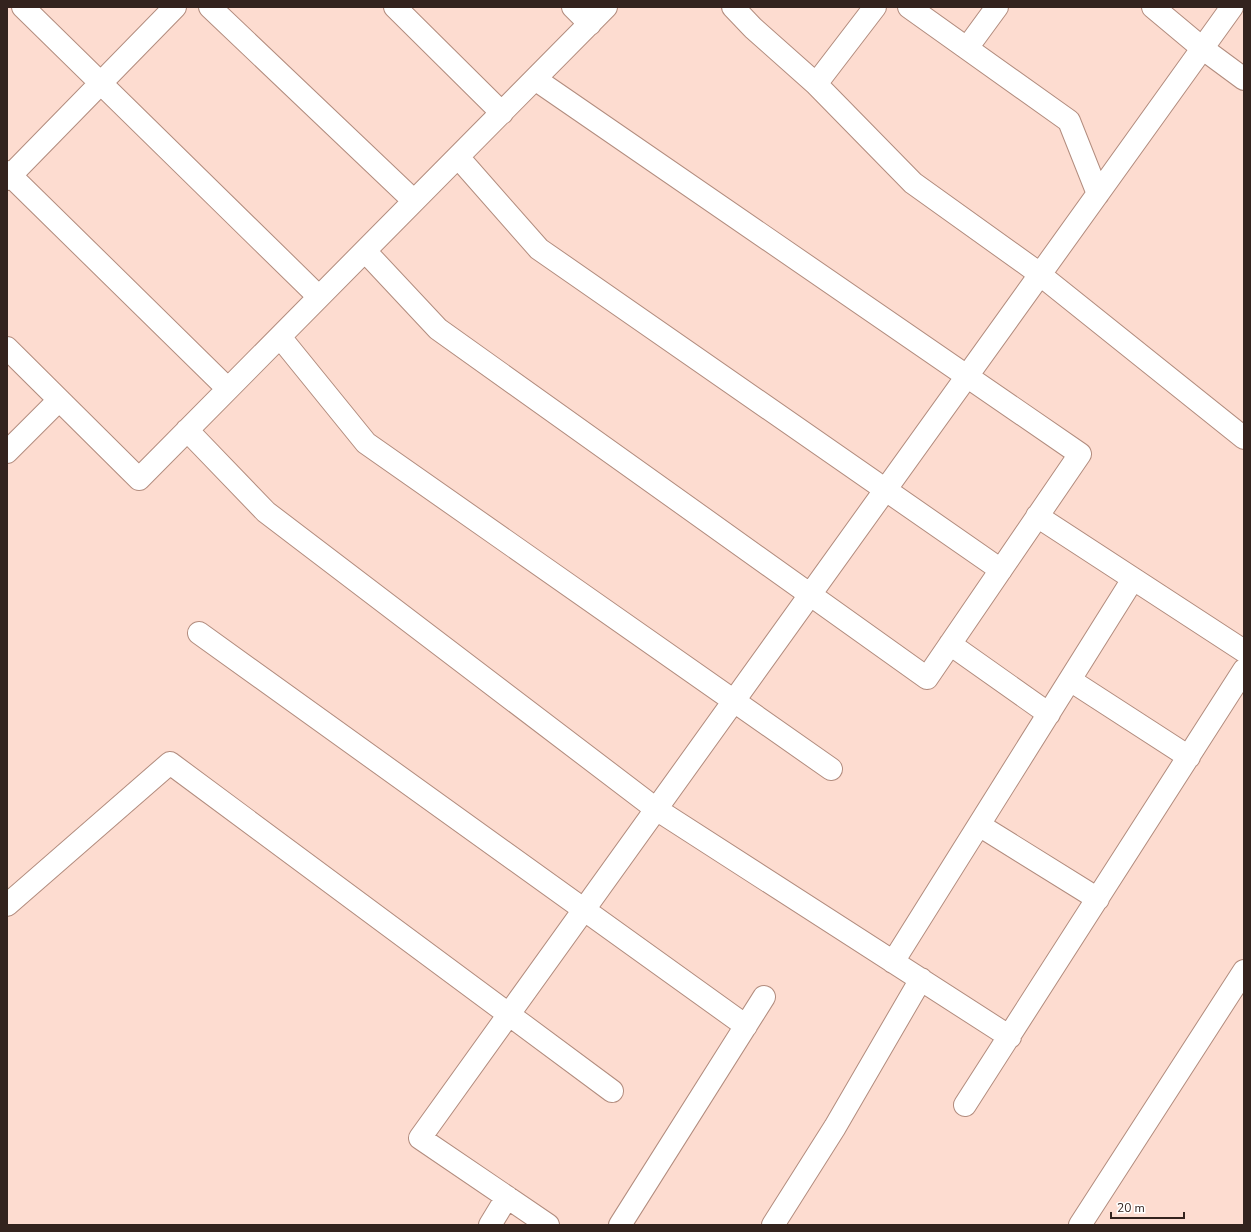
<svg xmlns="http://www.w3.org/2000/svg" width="1251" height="1232" viewBox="0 0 1251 1232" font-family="'Nunito Sans',sans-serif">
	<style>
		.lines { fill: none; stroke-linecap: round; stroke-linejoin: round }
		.minor-casing { stroke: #b28c7e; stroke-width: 24 }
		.minor { stroke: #fff; stroke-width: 22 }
	</style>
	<rect width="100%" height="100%" fill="#fddcd0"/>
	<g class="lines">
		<defs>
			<path id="minor" d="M23,7l296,290
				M210,7l204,194
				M395,7l107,106
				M573,7l17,17
				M733,7l20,21 63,56 97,99 120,86 211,169
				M909,7l160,114 29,73
				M1153,7l49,41 42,31
				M967,48l30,-41
				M816,84l59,-77
				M458,157l81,92 462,321
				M7,172l221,217
				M7,179l168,-172
				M365,251l73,78 489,349 153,-224 -545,-375
				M280,337l86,106 465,326
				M7,348l132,131 467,-472
				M187,430l79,82 390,297 354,228
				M7,452l52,-52
				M1037,516l207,135
				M199,633l547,393
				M950,644l99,70
				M1070,680l119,77
				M979,825l119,74
				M7,905l163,-142 442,328
				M893,962l240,-383
				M965,1105l279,-435
				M490,1225l17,-28
				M548,1225l-128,-87 812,-1131
				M620,1225l144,-228
				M773,1225l62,-98 86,-148
				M1080,1225l164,-254"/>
		</defs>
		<use href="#minor" class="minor-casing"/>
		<use href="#minor" class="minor"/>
	</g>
	<rect width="1251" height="1232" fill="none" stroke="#33231e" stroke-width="16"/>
	<path d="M1111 1212v6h73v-6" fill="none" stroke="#33231e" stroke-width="2"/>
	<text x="1117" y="1212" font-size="12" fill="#33231e" stroke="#ffffff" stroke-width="3" paint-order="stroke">20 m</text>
</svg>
